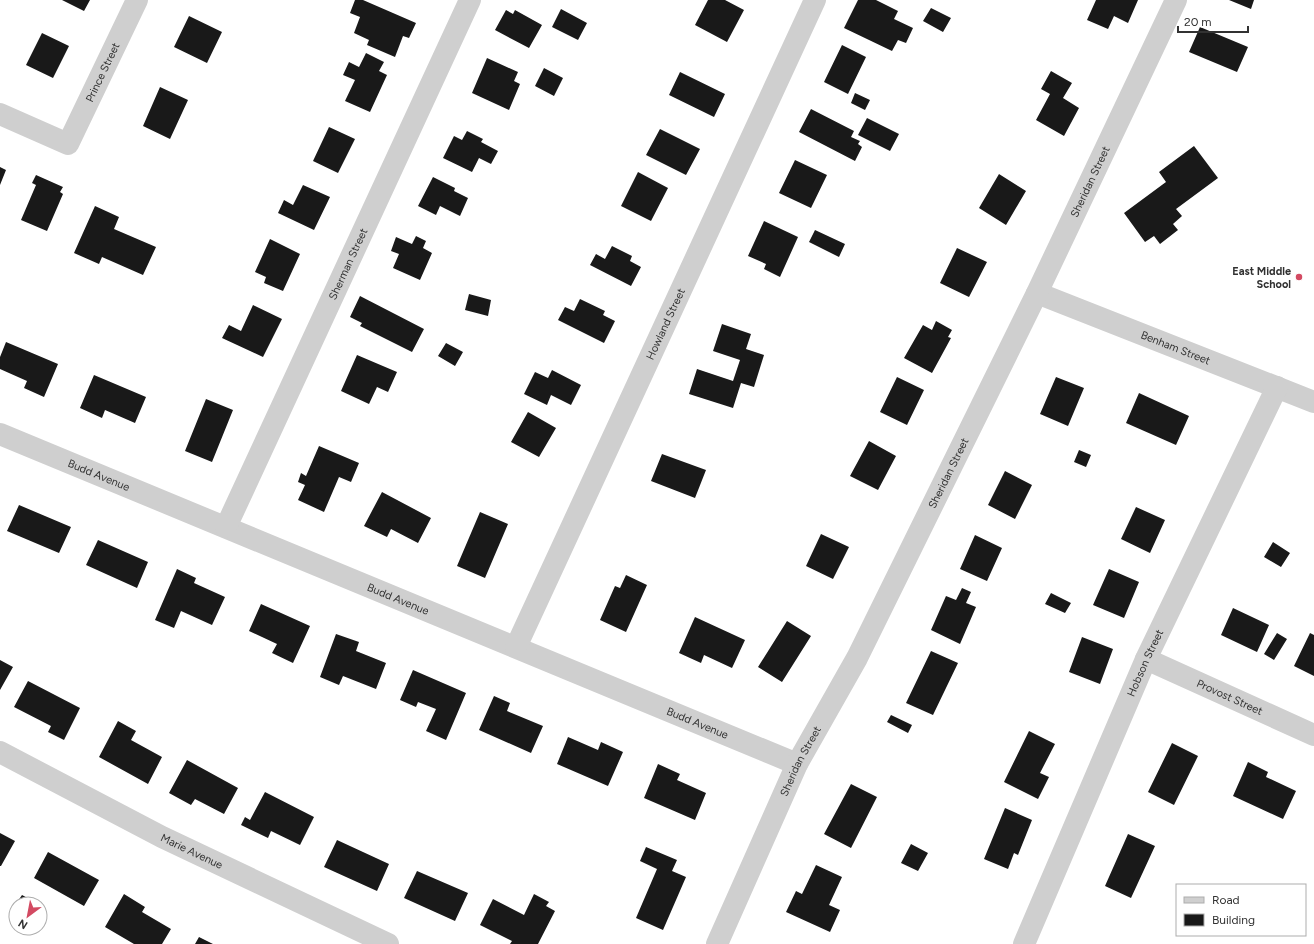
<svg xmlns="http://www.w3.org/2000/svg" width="1314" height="944" viewBox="0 0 1314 944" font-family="Figtree,sans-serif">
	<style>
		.building { fill: #191919 }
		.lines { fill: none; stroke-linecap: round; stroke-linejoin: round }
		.minor { stroke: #cfcfcf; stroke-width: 22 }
		.poi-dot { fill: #d34a62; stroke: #fff; stroke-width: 1.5 }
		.labels { text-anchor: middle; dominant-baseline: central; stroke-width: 4; stroke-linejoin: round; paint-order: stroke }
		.street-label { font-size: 11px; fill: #323232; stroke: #fff }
		.poi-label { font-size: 11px; font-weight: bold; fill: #323232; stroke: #fff; text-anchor: end }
	</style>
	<rect width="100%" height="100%" fill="#fff"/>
	<path class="building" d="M62,0h28l-6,11z
		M355,0h8l53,23 -7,15 -6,-2 -8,21 -28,-12 2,-5 -15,-7 6,-16 -10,-4z
		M708,0h17l19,10 -17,32 -32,-17z
		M858,0h18l22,11 -4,8 19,9 -7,15 -8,-3 -6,11 -48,-23z
		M1096,0h42l-10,23 -14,-7 -6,13 -21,-9z
		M1229,0h25l-3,9z
		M931,8l20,10 -8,14 -20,-11z
		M561,9l26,14 -9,17 -26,-13z
		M506,10l7,4 2,-4 27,15 -13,23 -34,-18z
		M189,16l33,16 -15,31 -33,-16z
		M1200,27l48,20 -11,25 -48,-20z
		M42,33l27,13 -16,32 -27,-13z
		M842,45l24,12 -18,37 -24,-12z
		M366,53l18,9 -5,9 8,4 -17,37 -25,-11 10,-21 -12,-5 6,-13 10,5z
		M487,58l31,14 -4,9 6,3 -11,26 -37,-17z
		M544,68l19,10 -9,18 -19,-10z
		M1051,71l21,12 -9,15 16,10 -15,28 -28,-16 14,-26 -9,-5z
		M680,72l45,22 -11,23 -45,-22z
		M160,87l28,13 -18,39 -27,-13z
		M855,93l15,7 -5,10 -14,-7z
		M811,109l43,22 -3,6 9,4 -2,3 4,3 -7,14 -56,-29z
		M867,118l32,16 -9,17 -32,-16z
		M329,127l26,12 -17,34 -25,-12z
		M660,129l40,20 -14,26 -40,-20z
		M467,131l16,8 -2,3 17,9 -7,13 -12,-6 -7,14 -29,-14 11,-22 8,4z
		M1194,146l24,32 -42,31 6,7 -9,8 5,6 -18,14 -6,-8 -9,6 -21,-29 42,-31 -7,-10z
		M795,160l32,15 -16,33 -32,-15z
		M0,167l6,3 -6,15z
		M638,172l30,16 -17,33 -30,-15z
		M999,174l27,17 -20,34 -27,-17z
		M36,175l27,12 -3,5 3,2 -16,37 -26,-11 15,-35 -4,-2z
		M433,177l22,11 -1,3 14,7 -8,18 -20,-10 -4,9 -18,-9z
		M303,185l27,12 -16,33 -36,-17 6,-13 9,5z
		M95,206l24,11 -5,12 42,18 -13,28 -41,-18 -3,7 -25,-11z
		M764,221l34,16 -18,40 -16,-8 2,-5 -18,-8z
		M815,230l30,14 -6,13 -30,-15z
		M416,236l10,5 -3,7 9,5 -12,27 -27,-12 6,-14 -8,-3 5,-14 16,7z
		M270,239l30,15 -17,37 -19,-8 2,-6 -11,-5z
		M612,246l20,10 -2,5 11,6 -10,19 -41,-21 6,-11 9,5z
		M957,248l30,14 -18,35 -29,-14z
		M469,294l22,6 -3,16 -23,-6z
		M360,296l64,33 -12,23 -52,-26 2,-3 -12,-6z
		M580,299l25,12 -2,4 12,6 -11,22 -46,-23 7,-13 9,4z
		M253,305l29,14 -19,38 -41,-19 7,-13 12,6z
		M936,321l16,9 -4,7 3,1 -19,35 -28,-15 19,-33 9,5z
		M722,324l29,10 -5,15 18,6 -10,32 -13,-4 -8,25 -44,-14 8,-25 36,12 7,-21 -27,-9z
		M6,342l52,22 -14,33 -20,-9 3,-7 -27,-12v-12z
		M446,343l17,9 -8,14 -17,-10z
		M357,355l40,17 -9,20 -11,-5 -8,17 -28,-13z
		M552,370l29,15 -10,20 -20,-10 -4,10 -23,-11 11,-22 13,6z
		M94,375l52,22 -11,26 -30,-13 -3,8 -22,-10z
		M897,377l27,13 -17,35 -27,-13z
		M1056,377l28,11 -16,38 -28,-12z
		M1139,393l50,23 -13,29 -50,-22z
		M206,399l27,11 -21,52 -27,-11z
		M528,412l28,16 -17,29 -28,-15z
		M869,441l27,15 -18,34 -28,-14z
		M319,446l40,17 -8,19 -12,-5 -15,35 -26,-12 7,-15 -7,-3 3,-9 5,3z
		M1079,450l12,5 -5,12 -12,-5z
		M662,454l44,16 -11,28 -44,-17z
		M1005,471l27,14 -17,34 -27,-14z
		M382,492l49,26 -13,25 -27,-14 -4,8 -23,-11z
		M19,505l52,22 -12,26 -52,-22z
		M1136,507l29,13 -15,33 -29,-14z
		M480,512l28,12 -23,54 -28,-12z
		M821,534l28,13 -16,32 -27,-13z
		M975,535l27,13 -15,33 -27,-12z
		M98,540l50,22 -11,26 -51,-23z
		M1273,542l17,11 -9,14 -17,-10z
		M177,569l19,9 -2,5 31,14 -13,28 -31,-14 -7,17 -19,-8z
		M1109,569l30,13 -15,36 -31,-13z
		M626,575l21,10 -21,47 -26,-12 15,-34 5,2z
		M962,588l9,4 -5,11 10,4 -16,37 -29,-14 15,-34 10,4z
		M1051,593l20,10 -6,10 -20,-9z
		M261,604l49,22 -17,37 -21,-10 5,-9 -28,-13z
		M1233,608l36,17 -12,27 -36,-17z
		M695,617l50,23 -13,28 -28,-13 -3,8 -22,-10z
		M787,621l24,15 -29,46 -24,-15z
		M1277,633l10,6 -13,21 -10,-6z
		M1310,633l4,2v41l-20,-10z
		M336,634l23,8 -3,9 30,12 -10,26 -33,-13 -4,9 -19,-8z
		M1082,637l31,12 -13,35 -31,-12z
		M931,651l27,12 -25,52 -27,-12z
		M0,660l13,7 -13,23z
		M413,670l53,23 -20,47 -20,-9 10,-22 -18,-7 -2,5 -16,-7z
		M28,681l52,27 -16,32 -16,-8 3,-6 -37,-19z
		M494,696l16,7 -3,8 36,15 -12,27 -52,-23z
		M891,715l21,10 -4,8 -21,-11z
		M118,721l18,10 -5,9 31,17 -14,27 -49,-27z
		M1029,731l26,13 -15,29 9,4 -11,22 -34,-17z
		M568,737l30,13 3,-8 22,10 -15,34 -51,-22z
		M1172,743l26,13 -24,49 -26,-13z
		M187,760l51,28 -14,26 -29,-15 -4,6 -22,-12z
		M1248,762l20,10 -2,5 30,14 -13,28 -50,-23z
		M658,764l22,10 -3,6 29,13 -11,27 -51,-22z
		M851,784l26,13 -26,51 -27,-14z
		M265,792l49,25 -14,28 -29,-14 -3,7 -27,-13 4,-8 5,3z
		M1005,808l27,12 -14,35 -4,-2 -6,16 -24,-10z
		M0,833l15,8 -14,25h-1z
		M1128,834l27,12 -24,52 -26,-12z
		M337,840l52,24 -12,27 -53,-24z
		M911,844l17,9 -10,18 -17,-8z
		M646,847l31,13 -5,11 14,6 -23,53 -27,-12 21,-49 -17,-8z
		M48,852l51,28 -15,26 -50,-28z
		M816,865l26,12 -13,28 11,5 -10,22 -44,-20 10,-21 6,3z
		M417,871l51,22 -13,28 -51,-23z
		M124,894l21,13 -3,5 29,17 -9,15h-28l-29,-17z
		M534,894l15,8 -3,4 9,5 -17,33h-28l2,-3 -32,-16 13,-26 31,16z
		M22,895l13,7 -1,2h-18z
		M199,937l14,7h-18z"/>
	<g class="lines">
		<g class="minor">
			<path id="s1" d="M0,114l68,30 69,-144"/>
			<path id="s2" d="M1037,293l277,109"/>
			<path id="s3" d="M0,434l797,330"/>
			<path id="s4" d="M226,527l244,-527"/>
			<path id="s5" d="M516,647l299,-647"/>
			<path id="s6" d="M1146,659l168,76"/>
			<path id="s7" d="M0,752l162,85 226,107"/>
			<path id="s8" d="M717,944l80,-180 60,-106 180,-365 139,-293"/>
			<path id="s9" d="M1024,944l122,-285 131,-272"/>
		</g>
	</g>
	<circle class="poi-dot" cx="1299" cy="277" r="4"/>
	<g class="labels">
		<g class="street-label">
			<text stroke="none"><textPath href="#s1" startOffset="154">Prince Street</textPath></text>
			<text stroke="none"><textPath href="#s8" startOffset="849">Sheridan Street</textPath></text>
			<text stroke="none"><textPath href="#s4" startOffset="290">Sherman Street</textPath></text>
			<text stroke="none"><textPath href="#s5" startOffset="356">Howland Street</textPath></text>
			<text stroke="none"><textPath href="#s2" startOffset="149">Benham Street</textPath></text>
			<text stroke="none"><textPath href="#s8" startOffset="525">Sheridan Street</textPath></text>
			<text stroke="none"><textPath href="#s3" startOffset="107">Budd Avenue</textPath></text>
			<text stroke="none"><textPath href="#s3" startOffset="431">Budd Avenue</textPath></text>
			<text stroke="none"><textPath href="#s9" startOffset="306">Hobson Street</textPath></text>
			<text stroke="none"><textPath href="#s6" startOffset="92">Provost Street</textPath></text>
			<text stroke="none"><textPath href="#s3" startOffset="755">Budd Avenue</textPath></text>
			<text stroke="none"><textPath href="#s8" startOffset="201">Sheridan Street</textPath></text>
			<text stroke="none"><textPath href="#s7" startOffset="216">Marie Avenue</textPath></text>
		</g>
		<g class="poi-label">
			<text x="1291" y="271">East Middle<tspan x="1291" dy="13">School</tspan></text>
		</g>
	</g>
	<rect x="1176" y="884" width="130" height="52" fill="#ffffff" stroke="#adadad"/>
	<rect x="1184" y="897" width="20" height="6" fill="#cfcfcf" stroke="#adadad"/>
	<text x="1212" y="904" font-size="12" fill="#323232">Road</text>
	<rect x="1184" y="914" width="20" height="12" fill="#191919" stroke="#adadad"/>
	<text x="1212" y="924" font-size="12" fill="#323232">Building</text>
	<g transform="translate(28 916) rotate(212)"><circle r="19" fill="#ffffff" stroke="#adadad"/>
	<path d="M0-3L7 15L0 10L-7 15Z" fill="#d34a62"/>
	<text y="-6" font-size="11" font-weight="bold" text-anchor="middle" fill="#323232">N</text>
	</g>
	<path d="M1178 26v6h70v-6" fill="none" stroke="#323232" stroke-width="2"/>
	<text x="1184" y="26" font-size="12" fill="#323232" stroke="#ffffff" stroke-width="3" paint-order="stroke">20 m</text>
</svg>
